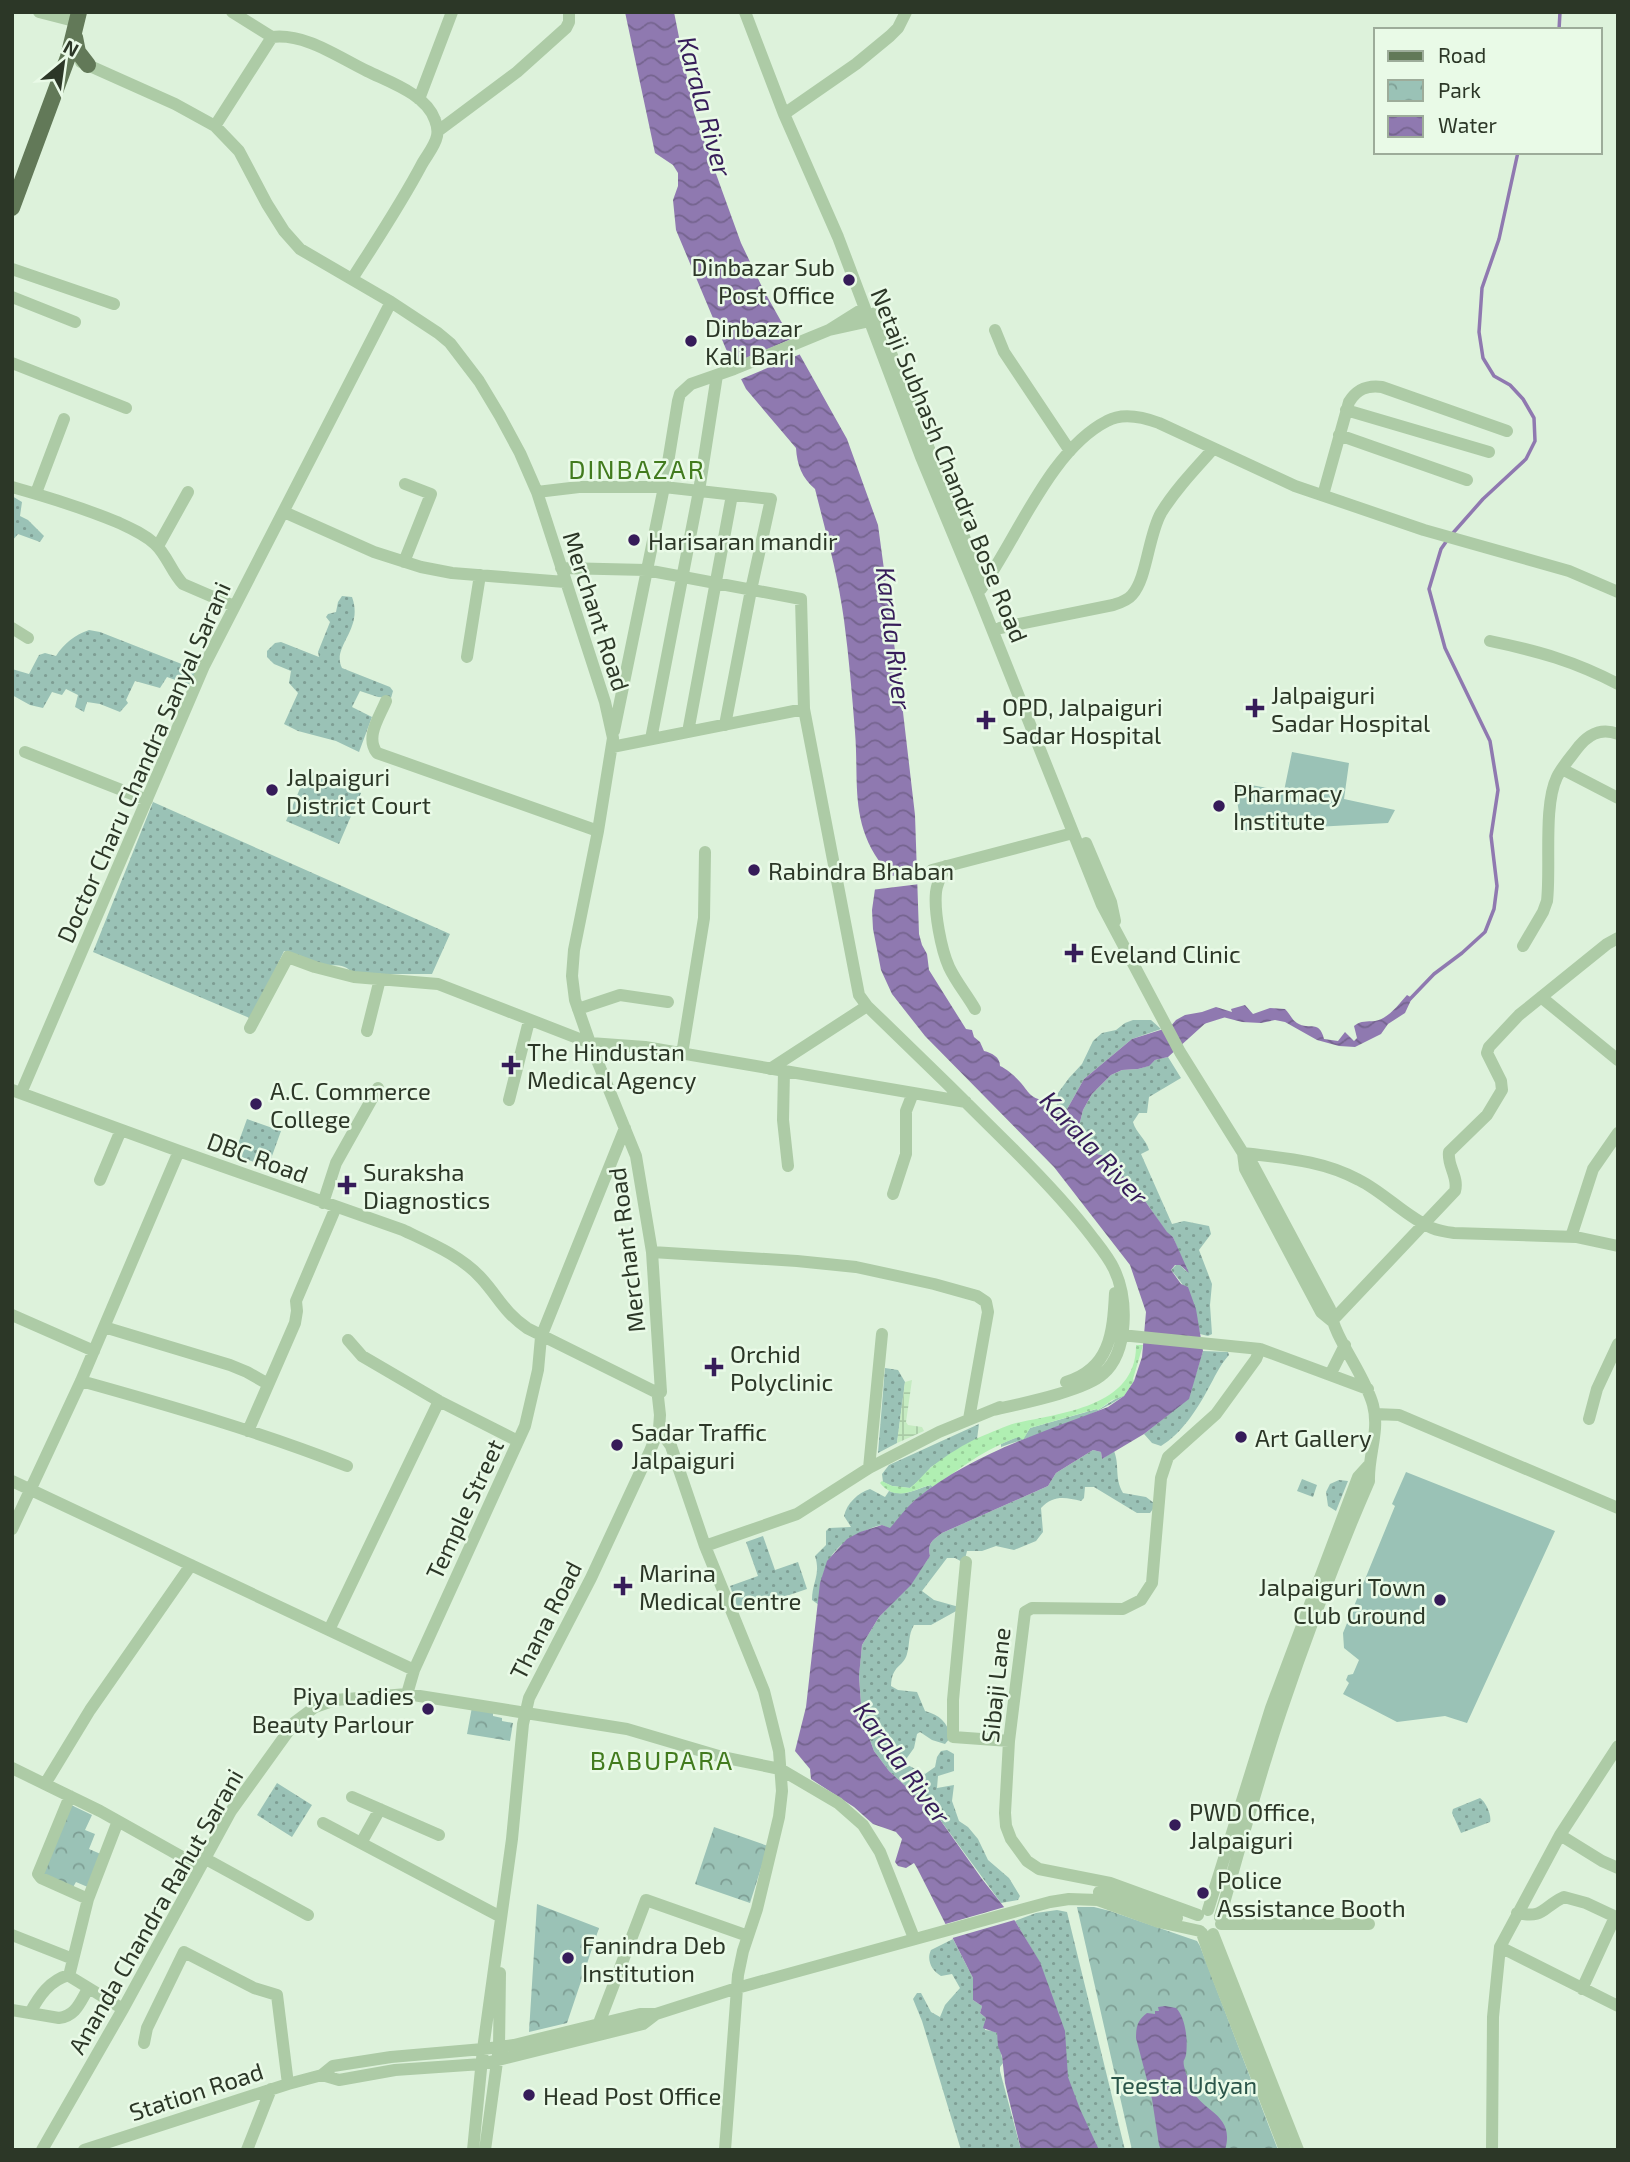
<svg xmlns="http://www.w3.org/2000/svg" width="1630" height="2162" viewBox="0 0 1630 2162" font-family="'Exo 2',sans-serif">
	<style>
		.grass { fill: url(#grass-dots) }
		.sand { fill: url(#sand-dots) }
		.park { fill: url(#park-crowns) }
		.pitch { fill: #9ac2b6 }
		.plaza { fill: url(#plaza-grid) }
		.water { fill: url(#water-waves) }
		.pier { fill: #ddf2db }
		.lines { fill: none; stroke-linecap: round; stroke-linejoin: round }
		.stream { stroke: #8f79b0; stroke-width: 3.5 }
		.minor { stroke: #adcba6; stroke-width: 12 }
		.major { stroke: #627958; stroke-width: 16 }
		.poi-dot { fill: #361c59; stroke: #e9fae7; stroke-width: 2.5 }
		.labels { text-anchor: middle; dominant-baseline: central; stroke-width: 5; stroke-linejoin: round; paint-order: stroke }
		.poi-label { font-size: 24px; fill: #2c3727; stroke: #e9fae7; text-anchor: start }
		.street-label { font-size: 24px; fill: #2c3727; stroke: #e9fae7 }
		.park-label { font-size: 24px; fill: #2b554a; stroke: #e9fae7 }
		.water-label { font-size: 26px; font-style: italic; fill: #361c59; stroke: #e9fae7 }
		.neighbourhood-label { font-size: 26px; letter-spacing: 2px; fill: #427b1e; stroke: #e9fae7 }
	</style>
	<defs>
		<pattern id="grass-dots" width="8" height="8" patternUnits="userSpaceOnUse" patternTransform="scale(1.75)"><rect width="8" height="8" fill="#9ac2b6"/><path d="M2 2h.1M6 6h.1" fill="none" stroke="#7e9e94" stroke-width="1.8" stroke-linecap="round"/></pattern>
		<pattern id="sand-dots" width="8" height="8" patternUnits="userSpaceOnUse" patternTransform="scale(1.75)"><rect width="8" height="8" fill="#b0efb2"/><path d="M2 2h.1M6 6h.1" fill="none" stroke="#98ce99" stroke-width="1.8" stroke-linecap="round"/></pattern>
		<pattern id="park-crowns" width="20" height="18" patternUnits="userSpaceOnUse" patternTransform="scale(1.75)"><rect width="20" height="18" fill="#9ac2b6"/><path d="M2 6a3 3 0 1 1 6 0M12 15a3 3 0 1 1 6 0" fill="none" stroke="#7e9e94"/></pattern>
		<pattern id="plaza-grid" width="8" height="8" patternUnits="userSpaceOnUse" patternTransform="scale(1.75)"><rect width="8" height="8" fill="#c5ebc1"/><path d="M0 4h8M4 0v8" fill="none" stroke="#a9caa6"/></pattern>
		<pattern id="water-waves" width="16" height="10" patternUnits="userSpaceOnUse" patternTransform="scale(1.75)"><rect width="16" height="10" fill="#8f79b0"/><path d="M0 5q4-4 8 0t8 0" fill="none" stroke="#75648f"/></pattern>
	</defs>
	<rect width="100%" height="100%" fill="#ddf2db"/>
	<path class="grass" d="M12,496l10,6 -2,14 8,4 16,16 -4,6 -22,-8 -6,7z
		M342,596l10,1c12,33 -21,49 -10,71l48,19 3,4 -2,7 -13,-1 -18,-6 -8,16 20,10 -13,35 -23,-11 -38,-10 -14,-7 14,-31 -9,-10 2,-12 -17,-7 -7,-7v-6l8,-8 6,-1 38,15 -1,-5 12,-30 -4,-5 2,-3 8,-2 2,-10z
		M89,630l11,2 97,38 -7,15 -23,-8 -7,11 -25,-7 -9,19 2,3 -8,9 -20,-8 -13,-2 -3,10 -9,-5 3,-12 -12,-6 -4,6 -10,-3 -9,16 -13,-3 -18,-10v-26l17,5 10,-19 6,-2 11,3c8,-13 19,-21 33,-26z
		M308,770l53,23 -22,51 -53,-23z
		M153,802l297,132 -18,40h-79c-10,-14 -22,-6 -37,-10 -11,-3 -22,-9 -32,-13l-32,68 -159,-67z
		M1133,1020h18l10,9 -29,10 -48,40 -18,32 -10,3 2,-21 11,-15 13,-14 11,-23 9,-8 14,-3 9,-7z
		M1168,1057l13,21 -32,19 -2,16h-8l-6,9c3,11 13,17 16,28l-8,4 31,70 12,-3 25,5 2,8 -12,16 13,34 -2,21 2,29 -4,2 -8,-2c-4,-26 -11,-44 -29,-64l5,-5h4l7,7 -14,-35 -6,-4 -22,-32 -39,-45 -9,-2 -1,-10 -12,-4 -5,-14 4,-16 9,-16 19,-19 11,-5 16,-1 10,-3 7,-6z
		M247,1119l34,12 -13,36 -34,-12z
		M1203,1351l25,1 1,3c-10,11 -14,22 -21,34 -11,21 -27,45 -47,57l-9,-3 -8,-9 44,-35z
		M885,1368l13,2 7,12 -8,61 -19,10z
		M1120,1396h4c-36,24 -82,37 -123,51v-3l18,-8 4,3 7,-11 67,-19 1,1z
		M979,1424l-2,15 -46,28 -10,12 -11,9 -18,-2 -9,-4 -1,-8 7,-9z
		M1093,1450l8,2 1,7 12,-8c6,15 0,26 9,42l23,4 8,6 -1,6 -3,4h-13l-43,-26h-9l-1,11 -3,3c-16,-4 -28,-6 -40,7l2,24 -7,9 -22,9 -18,-4 -14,5h-15l-3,12 -9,-5h-8l-25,33 12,9 25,7 -1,3 -27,15h-17c-6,10 -4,19 -7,29 -4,14 -15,10 -16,32l7,4 19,2 8,19c15,4 22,11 26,26l-6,7 -13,-4 -12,-8 -3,2 -3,14 -10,14c7,6 13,7 21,12l10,-7 2,-10 4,-6 6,-1 7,4v17l-16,5 -1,12 17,-3 -2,16 7,20 9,6 10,12 10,21 21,18 11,18 -2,4 -17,3 -65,-89 -47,-43 -15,-20 -12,-33 -3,-43 3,-30 17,-28 32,-33 19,-28c-3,-13 2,-15 12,-23l106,-47 8,-13z
		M1302,1479l15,6 -4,12 -16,-6z
		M1339,1480l9,1 -12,30 -8,-5 -2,-14 4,-8z
		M931,1485l2,2 -20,15 -23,27 -8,-4 -5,1c-44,16 -55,33 -58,79l-7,-5c0,-18 9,-25 3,-44l11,-11v-14l3,-3 22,-1 -7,-11c3,-13 14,-23 26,-27l15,8 4,-6c19,6 25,-2 42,-6z
		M763,1536l12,34 23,-8 9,27 -68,23 -9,-26 28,-10 -12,-34z
		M277,1783l35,22 -20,32 -35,-22z
		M1480,1798c6,4 12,18 10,24l-29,11 -9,-20 1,-4z
		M1057,1910l10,2 58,238h-45l-2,-30 -38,-157 -25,-42 21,-8z
		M953,1939l20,39v22l9,6 -2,7 6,5 -1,12 8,1 4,2 6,30 -3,4v4l21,79h-60l-39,-129 -9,-22 4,-6h4l10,19 9,5 5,-12 15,-17 -8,-14 -11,2c-9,-5 -15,-16 -10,-26z"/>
	<path class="sand" d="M1136,1345h7l-10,34 1,2 -10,15 -12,4 -14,10 -2,-1 -66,19 -7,12 -4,-3c-35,12 -57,31 -86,50l-2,-2c-18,4 -34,18 -51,-2l2,-2 10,5 18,2c9,-7 15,-16 24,-23 13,-10 30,-21 46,-28 11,-4 24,-11 36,-14 44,-10 121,-16 120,-78z"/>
	<path class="park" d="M472,1707l21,4v5l9,2v3l11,2 -3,18 -43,-7z
		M69,1804l23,11 -7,15 10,4 -6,15 14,6 -13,33 -14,-6 -4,7 -30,-15z
		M714,1827l54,19 -18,57 -55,-19z
		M537,1904l62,24 -32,95 -38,9z
		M1077,1907h17l16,4 87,30 3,5 78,204h-146z"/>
	<path class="pitch" d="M1292,752l57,11 -5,36 51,11 -7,13 -146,8 -8,-49 50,9z
		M1406,1472l149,59 -88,192 -22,-7 -48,6 -54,-28 6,-11 -3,-3 2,-5 5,-1 6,-14 -15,-12 -1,-15 52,-127 -3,-2z"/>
	<path class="plaza" d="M912,1380l-6,42 2,3 14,2 2,4 -27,12 8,-61z"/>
	<path class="water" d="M625,12h49l20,101 47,130 22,46 84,150 31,86 23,170 14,120 4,119 3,11 5,9 2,16 37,59 6,1 2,7 6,5 4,9c8,2 16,6 16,15 7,3 16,11 21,17 7,8 10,16 22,17l3,9 10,5 10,-3 18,-32 48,-40 38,-12 6,-7 9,-5 17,-3 14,-5 16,5 -1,-3 14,-4 8,9 17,-6 15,1c5,5 7,11 12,14 13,8 22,-4 27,16l14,2 7,-9 9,9 3,-3 -3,-12c8,-6 12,-4 21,-5 13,-2 24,-17 32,-26l5,3 -7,15 -17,11 -7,10 -26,13 -16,-1 -22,-6 -32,-18 -10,-2 -14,3 -19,-1 -23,-6 -10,4 -41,37 -13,3 -6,6 -11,3 -16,1 -11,5 -19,19 -9,16 -4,16 6,14 13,6 -1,8 9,2 39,45 22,31 6,5 16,36 -9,-8h-5l-4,5 10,14 7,3 8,22 7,42 -14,48 -45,35 -42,25 -1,-7 -8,-2 -37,23 -8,13 -106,47c-10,8 -15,10 -12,23l-19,29 -32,32 -17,28 -3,31 3,42 12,33 15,20 47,43 46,65 33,42 25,41 25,69 3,46 12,32 19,41h-78l-16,-67 -3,-27 -4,-10 -1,-13 -14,-5 3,-10 -6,-5 2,-7 -9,-6v-22l-56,-110 -3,-5 -8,5 -8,-2 -3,-4 7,-23 -6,-7 -23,-8 -19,-17 -43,-28 -1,-10 -15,-18 11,-44 14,-124 7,-22 20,-22 13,-7 22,-7 8,3c8,-9 16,-20 25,-28 56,-46 126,-67 193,-93l16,-11 10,-15 8,-24 4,-45 -16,-47 -76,-98 -129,-131 -33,-42 -11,-24 -8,-41 -1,-19 7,-49c-29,-42 -20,-81 -24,-129 -3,-37 -6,-75 -11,-112 -6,-45 -18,-87 -29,-131 -13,-11 -18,-24 -19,-41l-50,-59 -20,-40 -50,-119 -3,-30 5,-14v-13l-5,-8 -18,-12z
		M1165,2006l11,2c10,10 12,33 10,47 -2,7 -3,4 -2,11 1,7 5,14 7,21 9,25 45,26 34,63h-64l-2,-5 -7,-46 -16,-61c0,-12 2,-18 11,-25l8,1v-3h4l-1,-4z"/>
	<path class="pier" d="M794,338l9,15 -64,27 -7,-16z
		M919,873l1,11 -49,6 2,-12z
		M1008,1906l10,13 -69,20 -7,-14z"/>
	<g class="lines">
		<path class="stream" d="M1559,30l1,-18
			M1453,533l30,-34 43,-40 9,-18 -1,-23 -11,-19 -13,-14 -16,-9 -11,-18 -4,-26 3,-44 17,-49 19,-87
			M1410,999l24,-25 28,-21 23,-21 9,-23 3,-23 -6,-50 7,-46 -8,-49 -45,-93 -16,-59 12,-40 7,-10
			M1204,1022l19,-6"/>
		<path class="minor" d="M39,12l39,10
			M232,12l40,25
			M745,12l39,102 54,123 83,220 57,137 124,311 78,147 63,101 10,12 77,144c4,30 34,63 43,96 7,26 -5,50 -4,76 -33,76 -62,153 -88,230 -23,68 -41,137 -61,206
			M81,62l94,42 40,22 24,25 28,53 17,27 16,18 91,53 47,31 12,10 29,38 21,35 20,37 17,39 68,210 8,36 -15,93 -24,119 -2,26 3,24 15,43 46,113 16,96 9,140
			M419,99l33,-87
			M784,114l72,-50 34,-28 8,-8 8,-16
			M215,126l57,-89c33,-4 66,20 95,34 22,11 59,23 68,49 2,5 3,11 2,16 -2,10 -10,19 -15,28 -21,40 -46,77 -70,115
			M438,131l79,-59 49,-44 3,-6v-10
			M12,269l102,35
			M12,297l63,25
			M864,308l-35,22 41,-9
			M875,313l107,269
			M995,330l9,22 66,99
			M12,363l114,45
			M1346,410l143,42
			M1339,435l128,45
			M12,487c36,10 71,21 105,35 13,6 27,12 38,22 12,11 17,29 28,40l51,22
			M537,492l42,-5h85l14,-86 2,-7 11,-10 43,-15 95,-39
			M36,493l28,-74
			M1323,495l26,-93c8,-13 18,-17 33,-15l125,44
			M284,512l90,40 47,15 31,6 113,9
			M158,546l30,-54
			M404,562l27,-68 -26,-10
			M561,568l85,2 155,29 3,110 55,286 8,11c50,48 99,96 148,145 28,28 54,55 78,87 7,9 16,20 21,31 14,29 15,82 -11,105 -18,17 -84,30 -110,36
			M981,589c36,-50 69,-139 126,-168 16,-9 36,-4 52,2l136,63 129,44 145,41 49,21
			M12,628l16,10
			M1000,628l113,-23c6,-2 14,-4 19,-10 15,-16 16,-59 29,-82 14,-23 34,-44 52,-64
			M1490,641c48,10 84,20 128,43
			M467,657l13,-82
			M386,701c-7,17 -21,36 -9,52l221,78
			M614,731l50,-244 107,12 -20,91 -26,135
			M688,732l44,-237
			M651,739l48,-248 18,-116
			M612,747l192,-38
			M25,752l122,48
			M1562,769l56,29
			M1086,843l25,59 4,19
			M946,866c-4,8 -9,16 -10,26 -2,20 5,57 13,75 7,15 18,28 26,42
			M932,870l141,-37
			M1523,946l20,-34 4,-11c4,-34 -4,-95 10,-124 5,-10 13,-19 19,-27 11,-15 24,-23 42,-16
			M1541,997l77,63
			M578,1009l42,-14 48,7
			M250,1028l38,-71 27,10 39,10 84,7 152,59 55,4 321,55
			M367,1031l13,-52
			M682,1054l22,-136 1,-66
			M770,1069l97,-63
			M784,1071l-1,49 5,46
			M12,1090l167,61 224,79c27,13 59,26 79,49 17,19 23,34 45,49l127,63
			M21,1093l183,-427 187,-364
			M509,1100l20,-79
			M1243,1153c40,5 80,7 116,27 26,13 47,37 73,48 7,3 14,4 22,5l122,4 42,9
			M1243,1153l2,16 76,143 11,9
			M100,1180l21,-50
			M893,1194l13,-40v-43l7,-18
			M323,1203l13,-40 42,-75
			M1571,1237l22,-68 25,-36
			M652,1252l145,9 59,6 78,17 43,12 9,6 2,10 -19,107
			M12,1315l82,36
			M1332,1321l123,-130c4,-14 -8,-25 -6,-39l38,-37 15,-25 -1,-9 -14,-28 2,-6 30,-32 88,-71 11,-6
			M104,1327l126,38 17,7 21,12
			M1121,1335l139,14 108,40
			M348,1340l14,16 77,45 79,40
			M1330,1375l15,-30
			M81,1381c90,25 179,51 266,85
			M1066,1382c44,-13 47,-49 49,-89
			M1375,1414l24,1 219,93
			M1589,1419l8,-30 21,-45
			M659,1429l12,17 34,100 59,145 15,60 3,40 -3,26 -22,92 -14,42 -5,24 -13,175
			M248,1431l47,-108 2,-12 -1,-10 40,-94
			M869,1468l13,-134
			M12,1481l402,189
			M12,1529l69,-148 98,-230
			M705,1546l92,-32 72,-46 70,-36 61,-25
			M966,1562l-13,138v37l56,4
			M329,1630l110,-229
			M407,1694l7,-24 111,-244 13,-56 3,-33 84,-209
			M12,1768l88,43 100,56
			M45,1784l45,-74 101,-145
			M70,1796l-32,78 3,4 47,21 -19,77 54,33
			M352,1797l87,38
			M323,1823l178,94
			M1560,1835l42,26 16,7
			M361,1843l19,-34
			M204,1858l104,57
			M1099,1892l25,6 53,20
			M88,1899l30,-78
			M1208,1910l63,-202 87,-231 10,-11
			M1517,1913c28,6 25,-6 47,-16l22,6 32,15
			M1198,1915l-88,-32 -71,-14 -12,-8 -16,-22 -5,-13 -1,-13 4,-72 16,-129 7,-4 91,1 18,-9 11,-17 9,-105 7,-21 48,-43 40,-55 4,-10
			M1221,1924h148
			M1202,1933l10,29 73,188
			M1213,1934l85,216
			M12,1935l61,24
			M1500,1947l118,59
			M1582,1989l33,-72
			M12,2010l47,8c17,-2 21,-16 29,-29
			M30,2013c9,-17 20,-33 39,-38
			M599,2023l47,-123 102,36
			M144,2043l3,-15 37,-76 70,36 23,7 11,89
			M322,2075l17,5 56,-10 87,-6 161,-40 13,-10 81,-26 313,-86 19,-3 29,1 61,22 41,9
			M42,2150l81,-141 108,-198 64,-89 20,-15 20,-7 72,-6 119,19 101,16 95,28 58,12 58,34 25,22 17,27 32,81
			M84,2150l204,-66 34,-9 11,-9 58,-9 92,-8 31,-4 126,-31h16
			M247,2150l24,-61
			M473,2150l10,-101 29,-210 11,-115 6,-26 62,-120 59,-127 9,-22 1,-14 -2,-18
			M485,2150l14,-103 1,-74
			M1492,2150l1,-133 7,-70 60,-112 58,-89"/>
		<path class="major" d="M75,37l3,15 10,13
			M12,208l56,-151 11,-45"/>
	</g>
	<g class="poi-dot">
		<circle cx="849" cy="280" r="7"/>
		<circle cx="691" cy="341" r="7"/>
		<circle cx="634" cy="540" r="7"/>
		<path d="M1251.5 697.5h7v7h7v7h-7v7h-7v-7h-7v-7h7z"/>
		<path d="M982.5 709.5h7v7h7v7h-7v7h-7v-7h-7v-7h7z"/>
		<circle cx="272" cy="790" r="7"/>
		<circle cx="1219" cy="806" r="7"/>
		<circle cx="754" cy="870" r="7"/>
		<path d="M1070.5 942.5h7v7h7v7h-7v7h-7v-7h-7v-7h7z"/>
		<path d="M507.5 1054.5h7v7h7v7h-7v7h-7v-7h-7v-7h7z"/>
		<circle cx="256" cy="1104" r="7"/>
		<path d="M343.5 1174.5h7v7h7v7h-7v7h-7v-7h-7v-7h7z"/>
		<path d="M710.5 1356.5h7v7h7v7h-7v7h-7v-7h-7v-7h7z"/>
		<circle cx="1241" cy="1437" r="7"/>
		<circle cx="617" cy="1445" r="7"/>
		<path d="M619.5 1575.5h7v7h7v7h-7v7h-7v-7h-7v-7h7z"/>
		<circle cx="1440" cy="1600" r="7"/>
		<circle cx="428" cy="1709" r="7"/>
		<circle cx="1175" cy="1825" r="7"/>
		<circle cx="1203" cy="1893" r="7"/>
		<circle cx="568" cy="1958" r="7"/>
		<circle cx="529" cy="2095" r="7"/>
	</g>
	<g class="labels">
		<g class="poi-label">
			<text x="835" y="266" text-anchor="end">Dinbazar Sub<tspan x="835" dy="28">Post Office</tspan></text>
			<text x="705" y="327">Dinbazar<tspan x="705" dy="28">Kali Bari</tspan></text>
			<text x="648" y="540">Harisaran mandir</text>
			<text x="1271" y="694">Jalpaiguri<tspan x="1271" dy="28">Sadar Hospital</tspan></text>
			<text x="1002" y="706">OPD, Jalpaiguri<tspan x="1002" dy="28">Sadar Hospital</tspan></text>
			<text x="286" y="776">Jalpaiguri<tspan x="286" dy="28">District Court</tspan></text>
			<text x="1233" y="792">Pharmacy<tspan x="1233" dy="28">Institute</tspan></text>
			<text x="768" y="870">Rabindra Bhaban</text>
			<text x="1090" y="953">Eveland Clinic</text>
			<text x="527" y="1051">The Hindustan<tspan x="527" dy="28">Medical Agency</tspan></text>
			<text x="270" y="1090">A.C. Commerce<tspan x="270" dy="28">College</tspan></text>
			<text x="363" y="1171">Suraksha<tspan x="363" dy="28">Diagnostics</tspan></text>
			<text x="730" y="1353">Orchid<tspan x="730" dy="28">Polyclinic</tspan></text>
			<text x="631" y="1431">Sadar Traffic<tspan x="631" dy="28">Jalpaiguri</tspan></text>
			<text x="1255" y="1437">Art Gallery</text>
			<text x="639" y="1572">Marina<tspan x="639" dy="28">Medical Centre</tspan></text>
			<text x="1426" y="1586" text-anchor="end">Jalpaiguri Town<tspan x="1426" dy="28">Club Ground</tspan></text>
			<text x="414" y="1695" text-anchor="end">Piya Ladies<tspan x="414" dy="28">Beauty Parlour</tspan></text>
			<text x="1189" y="1811">PWD Office,<tspan x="1189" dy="28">Jalpaiguri</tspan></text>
			<text x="1217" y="1879">Police<tspan x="1217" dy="28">Assistance Booth</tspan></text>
			<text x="582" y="1944">Fanindra Deb<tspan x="582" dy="28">Institution</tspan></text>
			<text x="543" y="2095">Head Post Office</text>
		</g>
		<g class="street-label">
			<text transform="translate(950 465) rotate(68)">Netaji Subhash Chandra Bose Road</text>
			<text transform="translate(597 611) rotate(72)">Merchant Road</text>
			<text transform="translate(143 762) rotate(-66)">Doctor Charu Chandra Sanyal Sarani</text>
			<text transform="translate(258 1157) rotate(20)">DBC Road</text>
			<text transform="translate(626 1250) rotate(-97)">Merchant Road</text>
			<text transform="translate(464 1509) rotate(-65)">Temple Street</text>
			<text transform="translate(545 1620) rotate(-63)">Thana Road</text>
			<text transform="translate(995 1685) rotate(-84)">Sibaji Lane</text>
			<text transform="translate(155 1911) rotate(-60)">Ananda Chandra Rahut Sarani</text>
			<text transform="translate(196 2091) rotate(-18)">Station Road</text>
		</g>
		<g class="park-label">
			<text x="1184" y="2084">Teesta Udyan</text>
		</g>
		<g class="water-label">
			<text transform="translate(706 106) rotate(75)">Karala River</text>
			<text transform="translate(895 638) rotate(83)">Karala River</text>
			<text transform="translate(1095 1147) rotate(47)">Karala River</text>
			<text transform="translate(903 1762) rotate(54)">Karala River</text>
		</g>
		<g class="neighbourhood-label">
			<text x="637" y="468">DINBAZAR</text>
			<text x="662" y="1759">BABUPARA</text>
		</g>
	</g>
	<rect width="1630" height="2162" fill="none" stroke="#2c3727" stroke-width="28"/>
	<rect x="1374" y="28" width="228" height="126" fill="#e9fae7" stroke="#9dac9a" stroke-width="2"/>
	<rect x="1388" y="51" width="35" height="10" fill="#627958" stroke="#9dac9a" stroke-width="2"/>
	<text x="1438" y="63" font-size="21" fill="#2c3727">Road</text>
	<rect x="1388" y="80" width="35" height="21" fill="url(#park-crowns)" stroke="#9dac9a" stroke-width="2"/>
	<text x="1438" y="98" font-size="21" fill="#2c3727">Park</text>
	<rect x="1388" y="116" width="35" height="21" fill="url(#water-waves)" stroke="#9dac9a" stroke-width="2"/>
	<text x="1438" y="133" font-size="21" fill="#2c3727">Water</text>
	<g transform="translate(63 63) rotate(29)" stroke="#e9fae7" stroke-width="5" paint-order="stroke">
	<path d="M0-5L12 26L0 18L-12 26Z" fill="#2c3727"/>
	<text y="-10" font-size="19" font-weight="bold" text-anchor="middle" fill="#2c3727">N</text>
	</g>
</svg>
